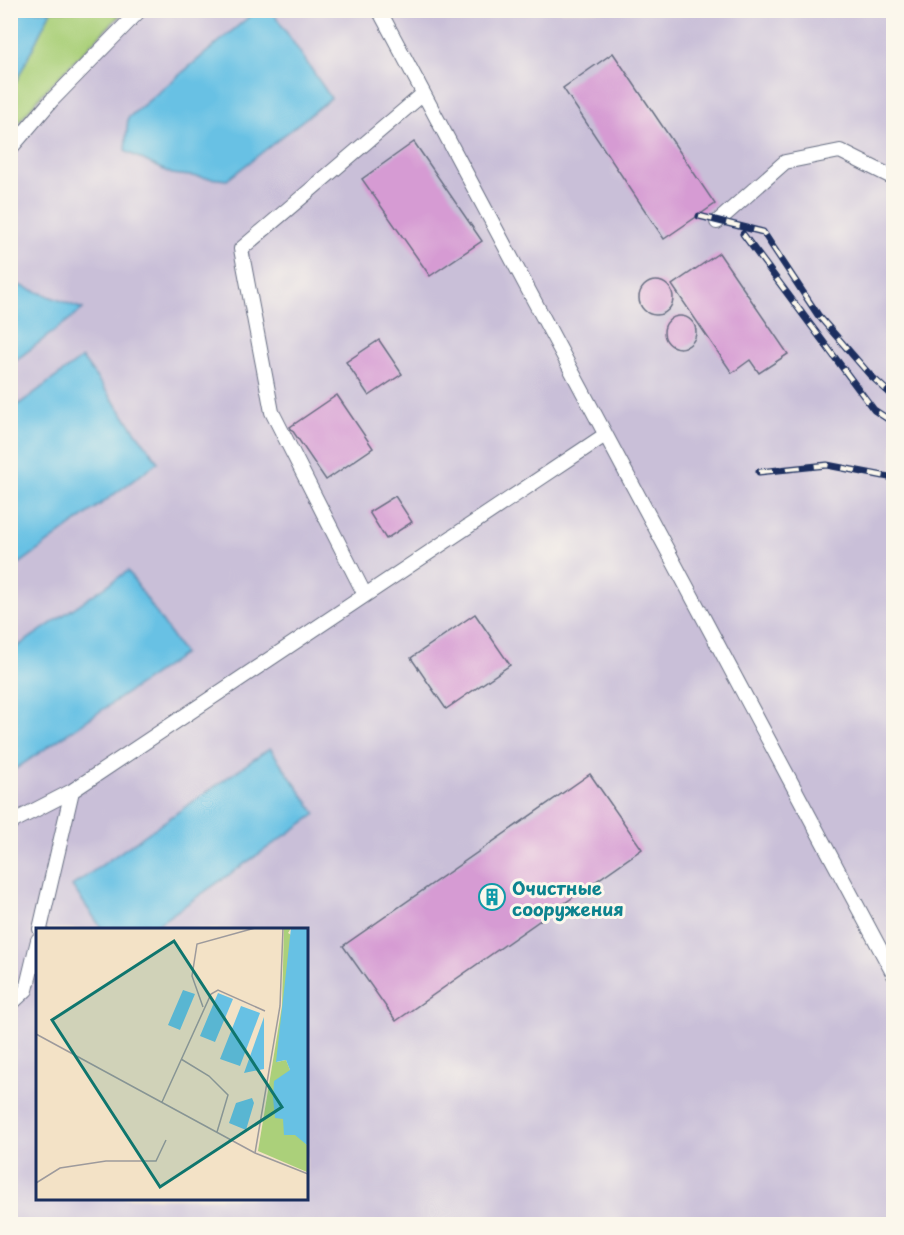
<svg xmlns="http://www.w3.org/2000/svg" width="904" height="1235" viewBox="0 0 904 1235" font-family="'Playpen Sans',sans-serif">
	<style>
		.industrial { fill: #c9bfd8; fill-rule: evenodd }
		.green { fill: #abd07a; stroke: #63806c; stroke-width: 1.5 }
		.water { fill: #67c1e4; stroke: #4178a1; stroke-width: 1.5 }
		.building { fill: #d69bd3 }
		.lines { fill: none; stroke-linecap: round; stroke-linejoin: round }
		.lane-casing { stroke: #676e82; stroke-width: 16 }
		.lane { stroke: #fff; stroke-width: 14 }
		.rail-casing { stroke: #1b2f5e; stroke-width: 7 }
		.rail { stroke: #fbf7ec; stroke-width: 4.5; stroke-dasharray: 14; stroke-linecap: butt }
		.labels { text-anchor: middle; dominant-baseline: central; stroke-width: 6; stroke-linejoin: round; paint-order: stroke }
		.culture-label { font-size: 18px; font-weight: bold; fill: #0d838f; stroke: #fbf7ec; text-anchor: start }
		.inset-road { fill: none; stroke: #9d9a9c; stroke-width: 1.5 }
		.view { fill: #0f766e; fill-opacity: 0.15; stroke: #0f766e; stroke-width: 3 }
		.inset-edge { fill: none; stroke: #1b2f5e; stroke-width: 3 }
	</style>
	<rect width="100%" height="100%" fill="#fbf7ec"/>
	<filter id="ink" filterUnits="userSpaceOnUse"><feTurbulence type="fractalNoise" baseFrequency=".0167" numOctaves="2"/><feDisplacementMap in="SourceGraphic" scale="12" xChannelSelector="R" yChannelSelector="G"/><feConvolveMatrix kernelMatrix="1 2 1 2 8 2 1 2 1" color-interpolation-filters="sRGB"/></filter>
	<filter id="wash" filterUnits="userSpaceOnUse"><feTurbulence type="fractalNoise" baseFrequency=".008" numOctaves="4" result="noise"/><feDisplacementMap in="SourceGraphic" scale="24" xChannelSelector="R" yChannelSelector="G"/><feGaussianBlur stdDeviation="1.35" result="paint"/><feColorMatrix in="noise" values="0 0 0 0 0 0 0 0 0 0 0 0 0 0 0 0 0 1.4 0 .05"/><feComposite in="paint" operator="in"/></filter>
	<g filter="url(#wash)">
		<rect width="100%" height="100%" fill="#f3e2c6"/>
		<path class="industrial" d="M124,11h769v1213h-882v-1092l32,-39zM38,929h268v269h-268z"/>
		<path class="green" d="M51,11h73l-81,82 -32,39v-43l4,-5z"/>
		<path class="water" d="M11,10l40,1 -36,73 -4,5z
			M256,11h16l59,87 -104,82 -55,-6 -47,-23 3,-33z
			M11,282l72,27 -72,55 -1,-82z
			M82,358l76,104 -147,108v-160z
			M128,571l56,83 -173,118v-121z
			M270,748l46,66 -165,115h-49l-30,-43z"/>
		<g id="blocks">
			<path class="building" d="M613,53l102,151 -51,35 -101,-151z
				M414,142l68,99 -52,35 -68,-97z
				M719,253l69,101 -29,19 -9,-13 -18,13 -60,-88z
				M639 298a17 17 0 1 1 34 0a17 17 0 1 1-34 0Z
				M664 332a16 16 0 1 1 32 0a16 16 0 1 1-32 0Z
				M379,340l23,34 -33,22 -23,-34z
				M337,395l36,53 -47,32 -36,-53z
				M395,496l17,26 -26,17 -17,-27z
				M475,614l35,51 -64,44 -35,-51z
				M590,774l52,75 -246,172 -53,-75z"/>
		</g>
	</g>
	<g filter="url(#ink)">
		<use href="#blocks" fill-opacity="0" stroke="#676e82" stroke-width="1.5"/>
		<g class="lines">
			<defs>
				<path id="lane" d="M379,10l515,965
					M10,149l42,-49 88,-90
					M717,222l68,-60 55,-11 54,27
					M365,595l-93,-183 -31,-163 182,-155
					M10,823l62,-32 533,-356
					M40,929l32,-138
					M10,1005l16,-15 12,-50"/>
			</defs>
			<use href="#lane" class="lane-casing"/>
			<use href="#lane" class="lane"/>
			<defs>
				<path id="rail" d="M699,216l64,16 55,83 52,60 24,22
					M743,234l131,176 20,13
					M759,472l68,-7 67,13"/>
			</defs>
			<use href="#rail" class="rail-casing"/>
			<use href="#rail" class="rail"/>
		</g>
	</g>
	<defs>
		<symbol id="building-ring" viewBox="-11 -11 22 22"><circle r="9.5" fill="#fbf7ec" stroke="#0f9aa8" stroke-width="1.5"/><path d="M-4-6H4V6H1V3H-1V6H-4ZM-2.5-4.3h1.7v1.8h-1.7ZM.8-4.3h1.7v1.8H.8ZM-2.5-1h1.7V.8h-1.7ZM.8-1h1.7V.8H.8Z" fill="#0f9aa8"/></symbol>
	</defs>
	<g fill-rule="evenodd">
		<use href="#building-ring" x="477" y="882" width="30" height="30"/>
	</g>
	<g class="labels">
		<g class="culture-label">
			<text x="512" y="887">Очистные<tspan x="512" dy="21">сооружения</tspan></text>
		</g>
	</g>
	<g transform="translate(36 928)">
		<rect width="272" height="272" fill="#f3e2c6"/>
		<path d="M248,0h7l-3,5 3,2 -14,127 9,-2 4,10 -7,48 24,27v27l-49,-21 24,-145z" fill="#abd07a"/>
		<path d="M255,0h16v217l-12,-10h-11l-1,-16 -8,-1 -2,-20 1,-17 16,-11 -4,-10 -10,2zM147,62l12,4 -15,36 -12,-5zM182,65l15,6 -18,43 -15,-6zM205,78l19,7 -20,53 -20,-7zM228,89v52l-20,4zM216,170l2,5 -8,27 -17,-7 7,-20z" fill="#67c1e4"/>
		<path class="inset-road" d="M167,79l-11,-31 5,-32 58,-16M0,106l219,119 53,21M145,131l28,17 19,19 -11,37M126,174l49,-108 7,-4 47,21M219,225l25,-147 3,-78M0,255l24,-15 46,-7h50l10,-21"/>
		<path class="view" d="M138,13l108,166 -122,80 -108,-167z"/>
		<rect width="272" height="272" class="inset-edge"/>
	</g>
	<rect width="904" height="1235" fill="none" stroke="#fbf7ec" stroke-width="36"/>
</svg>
